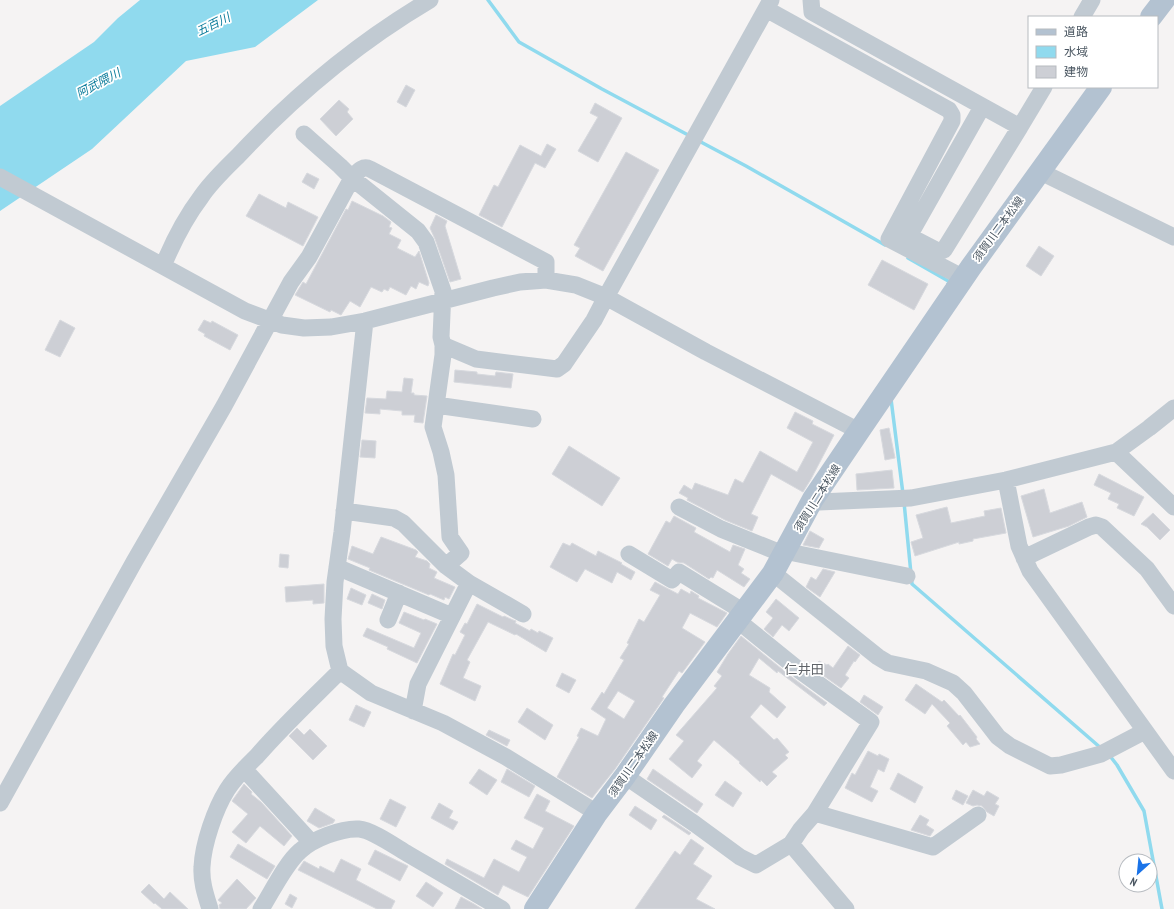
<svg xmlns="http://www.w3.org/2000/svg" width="1174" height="909" viewBox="0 0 1174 909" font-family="'PT Sans Narrow','Noto Sans JP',sans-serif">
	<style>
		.water { fill: #90daee }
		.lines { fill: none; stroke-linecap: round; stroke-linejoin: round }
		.stream { stroke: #90daee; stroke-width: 3.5 }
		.building { fill: #cdcfd5; stroke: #d7d9de; fill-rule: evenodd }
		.minor { stroke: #c1cad2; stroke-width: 17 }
		.major { stroke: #b3c2d1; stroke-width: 22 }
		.labels { text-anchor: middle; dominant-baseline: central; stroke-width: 3.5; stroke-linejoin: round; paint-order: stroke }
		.street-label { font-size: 11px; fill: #4a5661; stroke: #fff }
		.water-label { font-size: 12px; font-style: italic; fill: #0c7c9b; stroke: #fff }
		.quarter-label { font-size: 13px; fill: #5f6368; stroke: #fff }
	</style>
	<rect width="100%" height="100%" fill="#f5f3f3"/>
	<path class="water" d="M140,0h178l-63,47 -69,14 -94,88 -92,62v-105l94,-64 24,-24z"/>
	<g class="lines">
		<path class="stream" d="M488,0l31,42 83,47 88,47
			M699,141l47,25 139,79
			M908,258l42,24 -2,2
			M891,399l12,95
			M904,502l8,82 190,165
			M1110,756l7,9 27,46 18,98"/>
	</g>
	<path class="building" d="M406,85l9,5 -9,17 -9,-5z
		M339,100l10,9 -2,3 6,7 -17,17 -16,-17z
		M595,103l27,15 -24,44 -20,-11 20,-34 -8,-4z
		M547,144l9,5 -11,19 -10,-5 -33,64 -23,-12 15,-30 4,2 22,-42 21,11z
		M626,152l33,18 -56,101 -28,-15 5,-8 -6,-3z
		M307,173l12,6 -5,10 -12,-7z
		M259,194l27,14 2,-6 30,15 -15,29 -57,-30z
		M352,201l31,15 8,6 -2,5 3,1 -3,6 12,6 -4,8 18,9 4,-6 10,32 -1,3 -9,-4 -3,7 -5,-3 -5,9 -16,-8 -2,4 -4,-2 -2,3 -11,-5 -11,20 -10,-6 -9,14 -10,-5 -1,2 -35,-17 8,-13 3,2 40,-75 2,1z
		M436,215l11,6 -2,5 16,53 -11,3 -15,-43 -5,-11z
		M1039,246l15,10 -13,20 -15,-10z
		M882,260l46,24 -14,26 -46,-25z
		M60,320l15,8 -15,29 -15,-7z
		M204,320l7,3 1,-2 26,14 -8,15 -26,-14 1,-2 -7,-4z
		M455,370l22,2v2l18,2 1,-4 17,2 -2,14 -57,-6z
		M404,378l9,1 -2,14h3v2l13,1 -4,27 -9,-1 1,-7h-13v-4l-22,-2v5l-15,-1 2,-15 19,1 1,-8 15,1z
		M795,412l18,9 -1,3 22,11 -23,44 -8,13 -32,-18 -20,40 7,3 -6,14 -27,-11 -38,-20 1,-2 -9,-5 5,-8 8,5 3,-7 33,12 7,-16 8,4 17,-32 37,21 16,-30 -26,-14z
		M889,428l6,30 -10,2 -5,-30z
		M362,440l14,1 -1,17 -15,-1z
		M569,446l51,32 -18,28 -50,-32z
		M892,470l2,18 -37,2 -1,-16z
		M1099,474l45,23 -10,19 -17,-8 2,-4 -11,-5 3,-6 -17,-8z
		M1044,489l6,24 32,-11 5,15 -18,9 -36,11 -12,-41z
		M947,507l4,16 34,-7 -1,-5 17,-3 5,25 -33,6v2l-14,3v-2l-44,14 -4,-14 12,-4 -7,-23z
		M1153,513l17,17 -10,10 -13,-13 -6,-3z
		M674,516l22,12 -2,4 36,20 3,-7 12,4 -7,16 6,4 -3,4 9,6 -6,8 -27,-17 -4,8 -2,-1 -2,2 -25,-16 -7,-1 -5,-3 -4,7 -20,-12 18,-33 4,2z
		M810,531l14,8 -5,9 -16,-3z
		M381,537l35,13 2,2 -3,5 12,4 3,3 -1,4 8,4 -3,6 21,9 -6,12 -4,-2 -1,3 -14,-6 -1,1 -60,-25 1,-2 -22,-9 4,-13 21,8z
		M563,543l7,3 2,-3 24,13 2,-5 24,12 -1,1 14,8 -4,8 -14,-8 -5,11 -27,-14 -8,13 -27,-15z
		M280,554l9,1 -1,13 -9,-1z
		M823,569l12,3 -15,25 -14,-10 5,-10 5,3z
		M655,582l23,12 3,-5 9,5 1,-3 8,5 -1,2 29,15 -10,14 -27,-14 -8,15 23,14 -23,31 -3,-2 -17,26 2,1 -49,71 -23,29 -35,-21 22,-40 -2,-1 4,-8 17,8 8,-17 -15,-10 11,-17 2,2 20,-34 -4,-2 9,-14 -2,-1 12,-24 5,3 16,-27 -10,-5zM618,691l17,10 -11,18 -17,-11z
		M324,584v19l-11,1v-4l-27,2 -1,-15z
		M351,588l15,7 -4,10 -15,-6z
		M372,594l13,6 -3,9 -14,-6z
		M776,599l23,19 -10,13 -7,-6 -9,12 -9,-8 9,-11 -7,-6z
		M477,604l26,13 1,-1 9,4 3,1 -1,2 15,8 1,-2 7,4 1,-2 14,7 -7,14 -30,-18 -1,1 -27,-13 -21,38 3,2 -7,16 18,8 -6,15 -35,-17 13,-30 2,1 10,-20 -5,-3 5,-9 2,1z
		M404,612l20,8 1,-1 12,5 -20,39 -30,-14 1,-2 -25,-11 4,-8 47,20 7,-15 -22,-10z
		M741,636l52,42 34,25 -3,3 -46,-35 -1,2 -18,-15 -10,17 21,13 -1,4 17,15 -9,11 -16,-14 -11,13 24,23 3,-2 12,14 -4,3 3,3 -16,14 5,4 -10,10 -6,-6 -1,2 -21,-19 1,-1 -26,-22 -17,21 5,4 -10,13 -23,-19 15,-18 -8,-6 41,-47 -3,-2 8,-10 -5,-4 11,-18z
		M848,646l12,9 -5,7 -1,-1 -9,14 4,3 -8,10 -27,-19 5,-8 8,4 1,-1 5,4z
		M562,673l14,7 -7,13 -13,-7z
		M916,684l26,18 2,-2 15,16 1,-1 17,22 -1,2 4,5 -10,3 -4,-5 -3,3 -16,-19 3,-3 -18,-19 -7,10 -20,-14z
		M864,695l19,12 -5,8 -18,-13z
		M356,705l15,7 -7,15 -15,-7z
		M527,708l26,17 -8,15 -27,-18z
		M297,728l7,7 6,-6 17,17 -14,14 -24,-24z
		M489,730l21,10 -3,6 -21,-11z
		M868,751l10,5 1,-2 10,5 -5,13 -6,-3 -8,18 8,4 -6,11 -27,-14 7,-15 3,2z
		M479,769l18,11 -10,15 -18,-12z
		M507,769l28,17 -6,11 -28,-15z
		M653,769l50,35 -6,9 -50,-34z
		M898,773l25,14 -8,16 -25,-14z
		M725,781l17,12 -9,14 -18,-12z
		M244,784l8,8 -1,2 10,8 31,34 -8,10 -24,-20 -14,17 -14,-11 16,-18 -16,-13z
		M956,790l12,6 -5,9 -11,-6z
		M973,790l11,6 3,-5 12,7 -4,6 4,2 -5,10 -7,-4 -5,-6 -5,-1 -4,1 -7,-3z
		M537,794l13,7 -5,10 29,15 -46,71 -25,-12 -5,10 -53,-31 2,-5 37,19 10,-19 25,13 8,-15 -16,-8 5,-9 17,9 11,-21 -20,-10z
		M390,799l16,8 -10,20 -16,-8z
		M439,803l14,8 -4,7 9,4 -5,8 -22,-12z
		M635,806l22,14 -6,10 -22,-15z
		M315,808l20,12 -2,3 -14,5 -12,-7z
		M664,815l27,18 -2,2 -27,-18z
		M920,815l9,5 -3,5 8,5 -4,6 -19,-6z
		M691,839l13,9 -11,16 19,12 -16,23 19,10h-80l40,-58 5,4z
		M238,844l37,22 -8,13 -37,-22z
		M375,850l33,16 -8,15 -32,-17z
		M341,859l20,10 -5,11 39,21 -4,8h-14l-79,-39 6,-9 15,8 1,-3 14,7z
		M237,879l19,19 -10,11h-26l-1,-4 3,-2 -4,-3z
		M426,882l17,11 -10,14 -17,-11z
		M149,884l15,15 6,-7 18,17h-26l-7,-6 -1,1 -13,-12z
		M290,894l7,4 -5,10 -7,-4z
		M461,897l13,7 8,5h-27z"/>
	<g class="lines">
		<path class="minor" d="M811,0l1,12 208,115 24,-40
			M766,9l183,101 3,5v6l-63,118 75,39
			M1082,17l10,-17
			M982,107l-73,129 29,15 6,-1 76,-123
			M304,134l36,32 12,12 66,53 8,11 17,49 -2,46 2,8v10l-10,72 8,25 5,23 4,62 11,16 -15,13
			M1041,172l133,65
			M0,177l245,134 37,14 22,3 27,-1 34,-6 128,-33 27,-6 26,-2 30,5 30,12 100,55 153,79
			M163,266c10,-24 22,-48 38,-69 10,-15 24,-28 37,-41 56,-60 121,-114 192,-156
			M365,321l-23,211 -7,50 -2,37 1,27 6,25 31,22 72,30 63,34 91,56
			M443,345l33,14 81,10 7,-5 30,-44 12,-23 165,-297
			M436,405l97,14
			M1116,452l58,55
			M1006,480l13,66 11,25 144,200
			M813,499l6,3 92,-4 95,-18 110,-28 33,-24 25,-20
			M679,507l42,22 62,25
			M344,511l50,7 9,5 43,43 23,17 54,31
			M784,551l123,25
			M629,554l43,26 7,-8 65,40
			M1024,558l65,-31 7,-2 6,2 45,42 27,37
			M337,567l115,49
			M773,573l105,84 10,6 38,8 27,12 11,10 34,44 12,9 40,20 11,-1 40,-11 44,-23
			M388,620l11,-27
			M737,620l62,50 72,52 -56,91
			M413,711l5,-27 51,-101
			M244,769l67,73
			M625,776l70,48 45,33 16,8 35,-21 55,65
			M0,803l134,-241 90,-156 67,-124 18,-25 43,-79c5,-5 10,-13 18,-9l176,93v18
			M791,844l10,-15 14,-16 118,34 45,-32
			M210,909c-4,-13 -9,-27 -8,-42 1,-23 13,-58 25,-77 8,-13 20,-24 30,-34 26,-30 55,-57 83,-85
			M261,909c11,-17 24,-45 39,-58 13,-12 41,-23 59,-22 13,1 37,18 49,25 31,18 63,37 94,55"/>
		<path class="major" d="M1151,17l13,-17
			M535,909l62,-96 28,-37 49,-71 99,-132 40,-74 46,-68 112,-164 130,-180"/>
	</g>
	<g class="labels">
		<g class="street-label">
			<text transform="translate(998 229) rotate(-54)">須賀川二本松線</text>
			<text transform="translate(817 498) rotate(-58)">須賀川二本松線</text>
			<text transform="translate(633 764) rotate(-55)">須賀川二本松線</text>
		</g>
		<g class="water-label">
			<text transform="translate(213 24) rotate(-26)">五百川</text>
			<text transform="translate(98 83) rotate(-28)">阿武隈川</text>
		</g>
		<g class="quarter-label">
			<text x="804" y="669">仁井田</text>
		</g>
	</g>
	<rect x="1028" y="16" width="130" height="72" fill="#ffffff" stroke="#b7bbc0"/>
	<rect x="1036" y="29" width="20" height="6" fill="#b3c2d1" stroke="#b7bbc0"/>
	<text x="1064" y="36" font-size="12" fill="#4a5661">道路</text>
	<rect x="1036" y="46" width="20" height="12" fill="#90daee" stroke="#b7bbc0"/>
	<text x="1064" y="56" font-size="12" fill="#4a5661">水域</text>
	<rect x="1036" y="66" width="20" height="12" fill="#cdcfd5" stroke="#b7bbc0"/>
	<text x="1064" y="76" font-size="12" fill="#4a5661">建物</text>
	<g transform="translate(1138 873) rotate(207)"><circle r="19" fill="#ffffff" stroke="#b7bbc0"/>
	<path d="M0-3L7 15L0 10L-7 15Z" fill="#1a73e8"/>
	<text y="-6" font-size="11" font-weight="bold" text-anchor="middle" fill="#4a5661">N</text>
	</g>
</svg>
